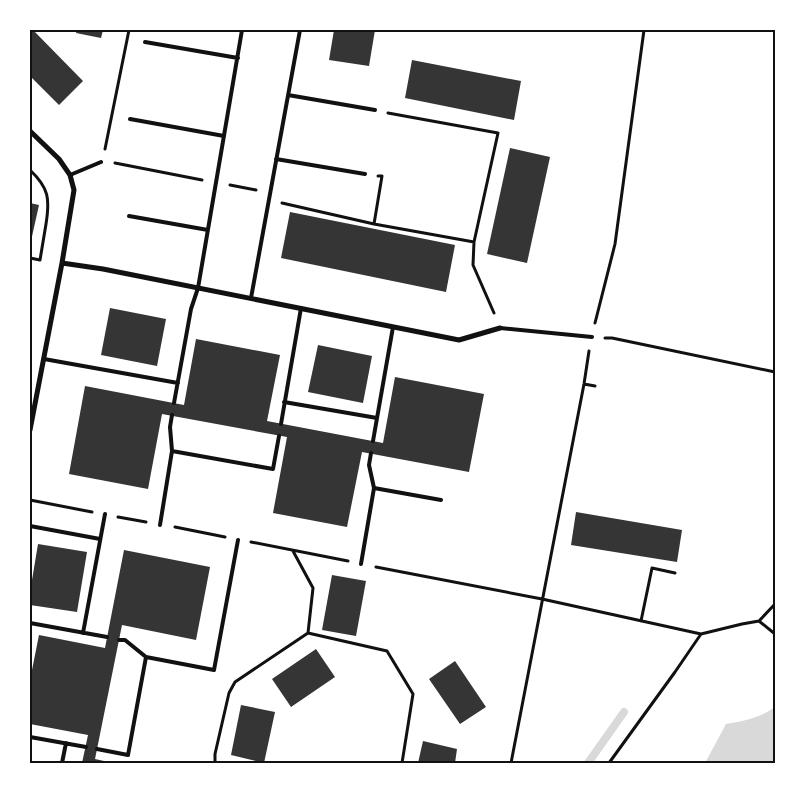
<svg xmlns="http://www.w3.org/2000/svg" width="805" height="793" viewBox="0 0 805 793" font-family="Rubik,sans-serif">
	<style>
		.water { fill: #d9d9d9 }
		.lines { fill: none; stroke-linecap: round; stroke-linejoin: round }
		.stream { stroke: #d9d9d9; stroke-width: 8 }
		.building { fill: #353535 }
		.path { stroke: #111; stroke-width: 3 }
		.service { stroke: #111; stroke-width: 4 }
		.minor { stroke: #111; stroke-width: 5 }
		.neatline { fill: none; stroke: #111; stroke-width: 2 }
	</style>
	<rect width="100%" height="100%" fill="#fff"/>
	<path class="water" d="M775,707v45l-2,11h-68l21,-39c19,-3 33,-6 49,-17z"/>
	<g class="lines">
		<path class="stream" d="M588,763l36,-51"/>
	</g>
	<path class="building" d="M30,30h3l50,51 -24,24 -29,-29z
		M77,30h26l-2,8 -25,-5z
		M334,30h41l-6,36 -40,-6z
		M412,60l109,21 -7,39 -109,-22z
		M510,148l40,9 -23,106 -40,-9z
		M30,203l9,2 -8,36h-1z
		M290,212l165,33 -9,47 -165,-34z
		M110,308l56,11 -9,47 -56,-11z
		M196,339l84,16 -13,66 116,22 12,-66 89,17 -15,78 -107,-20 -15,75 -74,-14 14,-76 -125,-23 -14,75 -79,-15 16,-88 99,19z
		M318,345l54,11 -9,47 -55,-11z
		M576,512l106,18 -5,32 -106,-17z
		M38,544l49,8 -10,60 -47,-7v-13z
		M124,550l86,17 -14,73 -74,-15 -27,134 18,4h-31l6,-28 -58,-11v-44l9,-45 66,13z
		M332,575l34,6 -10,55 -34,-6z
		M316,649l19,28 -44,30 -19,-28z
		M455,661l31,46 -26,17 -31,-45z
		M241,705l34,7 -11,51 -33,-8z
		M423,741l34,8 -2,14h-37z"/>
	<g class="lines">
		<path class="path" d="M388,113l110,20 -24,109 -1,23 21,48
			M105,149l24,-119
			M115,163l87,17
			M30,170c19,18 20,29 16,54 -2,12 -4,24 -6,36l-10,-2
			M230,185l26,5
			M282,203l92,21 100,18
			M374,224l8,-48h-4
			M595,323l20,-79 29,-214
			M605,338h7l163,34
			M584,384l11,2
			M30,500l62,12
			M118,517l28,5
			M175,527l50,10
			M251,542l97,19
			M376,567l166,32 159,35
			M641,621l11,-53 23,5
			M759,621l16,13
			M308,633l79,18 26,43 -11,69
			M215,763v-9l14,-61 6,-11 73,-49 5,-45 -20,-37
			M511,763l73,-379 5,-33
			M609,763l66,-91 26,-38 41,-10 17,-3 16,-17"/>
		<path class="service" d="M145,42l93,16
			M288,95l87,15
			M130,119l94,17
			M276,159l89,15
			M70,175l31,-13
			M129,216l79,14
			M251,298l49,-268
			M500,328l92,9
			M44,359l134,24
			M284,402l93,16
			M174,403l17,-94 7,-21 44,-258
			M281,424l20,-116
			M373,441l20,-114
			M172,451l101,18 6,-33
			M374,488l67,12
			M160,525l12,-74 -2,-24 2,-12
			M30,526l70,13
			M361,564l13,-76 -5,-23 2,-12
			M30,623l77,14
			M83,633l22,-119
			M119,640h6l21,17 68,13 24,-130
			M30,737l56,10
			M97,749l31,6 18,-98
			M62,763l4,-20"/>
		<path class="minor" d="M30,131l29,28 11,16 4,15 -12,73 -32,167
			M62,263l41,6 356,71 41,-12"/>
	</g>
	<rect width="805" height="793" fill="none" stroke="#ffffff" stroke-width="62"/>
	<rect x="31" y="31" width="743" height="731" class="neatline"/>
</svg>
